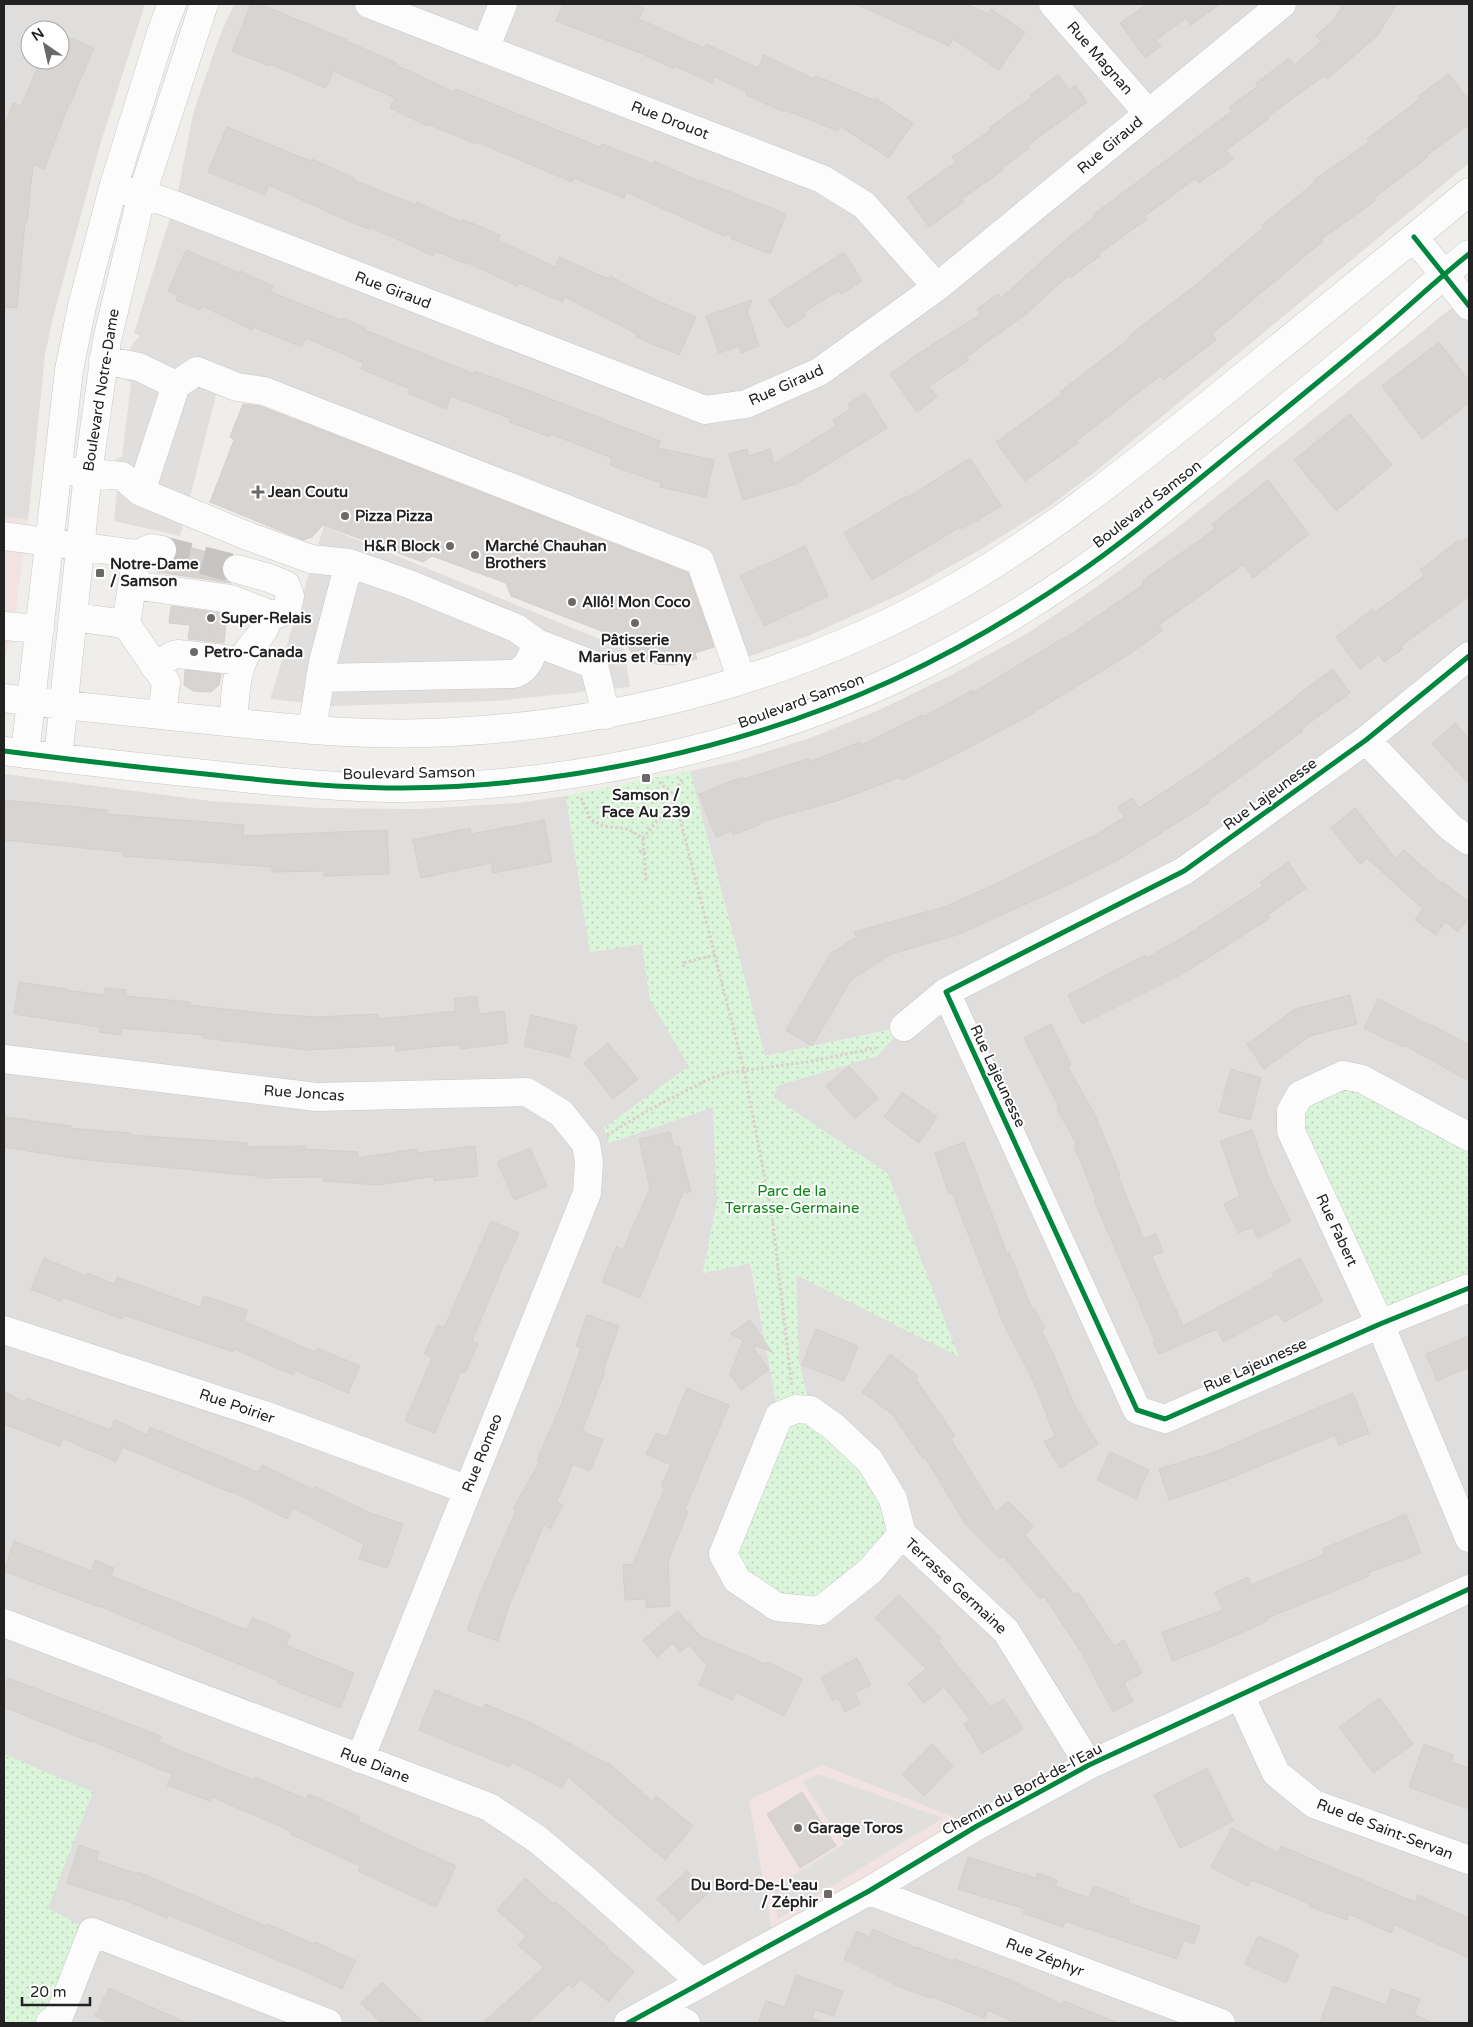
<svg xmlns="http://www.w3.org/2000/svg" width="1473" height="2027" viewBox="0 0 1473 2027" font-family="'Varela Round',sans-serif">
	<style>
		.residential { fill: #dfdedc; fill-rule: evenodd }
		.commercial { fill: #f1e3e1 }
		.park { fill: url(#park-dots) }
		.parking { fill: #e0dfde }
		.building { fill: #d7d4d2; stroke: #d3d0cc }
		.lines { fill: none; stroke-linecap: round; stroke-linejoin: round }
		.minor-tunnel { stroke: #c7c5c3; stroke-width: 28; stroke-dasharray: 28 14; stroke-linecap: butt }
		.minor-casing { stroke: #c9c8c7; stroke-width: 29 }
		.path { stroke: #dccecd; stroke-width: 3; stroke-dasharray: 2.5 2.5; stroke-linecap: butt }
		.minor { stroke: #fdfcfc; stroke-width: 28 }
		.cycleway-casing { stroke: #fff; stroke-width: 8 }
		.cycleway { stroke: #00873e; stroke-width: 5 }
		.poi-dot { fill: #6a6968; stroke: #fff; stroke-width: 2 }
		.labels { text-anchor: middle; dominant-baseline: central; stroke-width: 4; stroke-linejoin: round; paint-order: stroke }
		.street-label { font-size: 15px; fill: #222; stroke: #fff }
		.poi-label { font-size: 15px; font-weight: bold; fill: #222; stroke: #fff; text-anchor: start }
		.park-label { font-size: 15px; fill: #0c8416; stroke: #fff }
	</style>
	<defs>
		<pattern id="park-dots" width="8" height="8" patternUnits="userSpaceOnUse" patternTransform="scale(1.25)"><rect width="8" height="8" fill="#daf5da"/><path d="M2 2h.1M6 6h.1" fill="none" stroke="#bbd2bb" stroke-width="1.8" stroke-linecap="round"/></pattern>
	</defs>
	<rect width="100%" height="100%" fill="#f0eeeb"/>
	<path class="residential" d="M4,4h141l-45,141 -47,172 -8,38 -17,165 -24,-3zM30,30h30v30h-30z
		M234,4h1235v159l-373,308 -46,35 -67,42 -80,45 -95,43 -61,21 -613,-324 44,-141 15,-78 25,-74z
		M1469,294v1729h-1465v-1249l207,27 108,7 99,1 100,-6 48,-7 24,156 52,-8 8,56 39,66 -84,62 4,15 104,-36 4,94 -14,72 47,-10 29,153 31,-7 -11,-48 -3,-87 162,82 -71,-183 -114,-76 6,-12 98,-29 25,-29 -137,29 -75,-285 46,-10 77,-24 66,-27 74,-36 75,-41 67,-45 77,-56z"/>
	<path class="commercial" d="M4,517l24,3 -12,89 -12,56z
		M822,1765l155,61 -203,116 -25,-142z"/>
	<path class="park" d="M690,771l75,285 139,-29 -27,29 -98,29 -6,12 114,76 72,184 -163,-82 3,86 11,49 24,17 68,107 -82,77 -43,-4 -54,-53 56,-138 -28,-153 -48,10 14,-72 -4,-94 -104,36 -5,-15 85,-62 -39,-66 -8,-56 -52,8 -24,-156z
		M1343,1075l126,62v151l-89,36 -89,-193 9,-36z
		M4,1754l89,38 -45,116 44,24 -42,91h-46z"/>
	<path class="parking" d="M139,336l85,28 -44,172 -66,-15 3,-30 -4,-2 3,-30 6,-2 9,-74 -5,-3 4,-32z
		M324,526l300,123 6,38 -135,14 -162,5 -63,-7z
		M818,1774l125,44 -165,101 -7,-30 73,-45 -41,-62z"/>
	<path class="building" d="M251,4h9l87,36 -1,1 51,22 -1,2 58,27 2,-3 144,58 2,-3 51,20 1,-3 45,20 1,-1 86,34 -16,40 -38,-15 -3,-5 -5,2 -98,-44 -2,6 -50,-20 -2,4 -95,-40 -1,2 -48,-20 -1,2 -37,-18 5,-10 -62,-27 -7,17 -56,-24 -1,2 -37,-15z
		M563,4h69l12,4 -5,11 65,29 2,-4 52,24 6,-13 50,24 2,-3 58,24 1,-2 38,25 -24,35 -49,-32 -2,5 -53,-21 -1,2 -38,-17 1,-3 -32,-15 -3,6 -37,-17 -1,3 -34,-16 -84,-32z
		M856,4h110l22,10 3,-5 34,23 -26,38 -46,-31 -4,7z
		M1147,4h73l-29,21 -5,-7 -30,22 5,6 -16,12 -25,-35z
		M1343,4h54l-20,32 -50,43 -3,-3 -57,41 2,2 -43,31 7,9 -34,24 -3,-5 -51,38 2,3 -48,35 1,2 -30,22 -2,-2 -42,38 -59,43 2,3 -40,26 8,11 -20,15 -27,-38 29,-21 62,-39 -4,-5 21,-15 3,4 62,-56 32,-25 -2,-2 139,-104 -3,-4 29,-21 -2,-3 33,-25 5,7 27,-23 -5,-7 18,-15z
		M60,34l34,14 -24,56h-1l-25,65 -11,-4 -6,57h-2l-8,86 -13,-1v-179l9,-25 8,3 20,-46h19z
		M1449,74l20,27v23l-42,31 1,2 -54,41 2,2 -54,39 1,2 -111,93 4,6 -53,40 -3,-4 -84,65 2,2 -53,38 -29,-39 66,-48 -2,-2 70,-54 -1,-2 69,-53 66,-56 -2,-2 53,-43 -1,-2 55,-38 -2,-3 53,-40 -2,-3z
		M1058,75l11,15 6,-5 12,17 -60,44 2,2 -27,20 1,2 -41,29 2,3 -35,25 -22,-30 49,-35 -4,-5 39,-27 -2,-2 43,-31 -2,-2z
		M227,127l84,34 1,-2 42,19v2l61,25 2,-3 44,20 1,-3 38,16 -2,5 57,27 4,-10 50,22 1,-3 44,23 42,18 -17,38 -43,-18 1,-3 -72,-37 -2,5 -44,-19 -2,3 -51,-24v2l-31,-13 -2,5 -63,-29 -1,2 -30,-12 -70,-32 -4,10 -57,-23z
		M186,250l53,23 1,-2 33,15 -2,6 70,28 1,-2 24,10 -1,2 59,24 50,20 1,-3 47,17 138,53 -2,7 56,12 -8,37 -46,-10 1,-4 -51,-18 2,-7 -61,-24 -1,3 -41,-15 2,-3 -60,-23 -5,13 -38,-16 2,-4 -49,-20 3,-6 -58,-25 -4,9 -49,-20 -1,3 -50,-24 -2,4 -24,-10 2,-5 -10,-4z
		M844,252l18,29 -21,13 -3,-3 -34,21 2,4 -19,12 -18,-28z
		M752,300l-6,15 2,-2 11,33 -18,7 -2,-7 -20,7 -13,-37z
		M1439,342l30,39v22l-47,36 -40,-53z
		M865,393l22,35 -91,56 -53,16 -14,-46 18,-5 2,7 21,-7 4,15 62,-38 -3,-6 18,-11 -3,-5z
		M243,404l17,2 428,167 26,74 -19,6 2,6 -24,6 -16,-1 -16,-4 -9,-7 -10,-14 -111,-43 -5,-13 -74,-27 -9,6 -100,-37 -11,12 -9,3 -93,-38 24,-62 -4,-3z
		M1350,414l42,51 -56,46 -42,-51z
		M970,458l31,48 -24,15 -1,-1 -14,9 -2,-2 -88,53 -28,-47 62,-37 1,2z
		M1268,480l41,54 -56,44 -10,-13 -84,60 4,5 -38,27 -102,62 -70,37 -51,24 -2,-3 -63,24 -77,21 1,2 -28,11 -2,-4 -15,6 -17,-43 43,-17 1,2 65,-20 1,3 51,-20 1,3 61,-30 1,2 50,-27 1,2 91,-55 1,1 78,-54 -2,-3 73,-52 -3,-5z
		M1469,536v60l-68,50 2,3 -19,13 -5,-7 -19,14 -24,-32 37,-28 2,3 49,-36 -4,-6 39,-30 2,2z
		M176,544l52,13 -6,7v8l4,8 5,3 -74,-11 2,-7 9,-1 6,-4 3,-8z
		M805,546l23,50 -64,30 -24,-50z
		M171,606l56,8 -3,29 -36,-4 2,-14 -21,-2z
		M1333,669l17,24 -49,36 2,2 -94,69 1,2 -92,58 -50,25 -111,50 -66,19 -40,26 -39,66 -26,-16 45,-77 26,-16 -3,-5 90,-25 56,-25 92,-46 1,1 31,-20 -6,-10 14,-9 7,10 66,-43 91,-67 -1,-1z
		M185,670l36,4 -2,11 -8,7 -18,-1 -9,-6z
		M1455,723l14,16v45l-37,-40z
		M4,800l103,10v4l137,11 -1,11 144,-6 2,44 -65,2v-5l-52,1v-5l-149,-11v-4l-119,-12z
		M1355,808l41,51 8,-9 38,34 1,-2 26,20v15l-11,15 -13,-10 -9,13 -21,-15 8,-11 -56,-51 -7,6 -29,-36z
		M544,820l8,42 -59,11 -2,-10 -70,15 -8,-38 57,-12 1,6z
		M1288,862l18,26 -38,27 2,3 -86,55 -102,51 -14,-29 77,-40 2,3 35,-20 81,-52 -3,-4z
		M19,982l47,7v1l39,5v-7l21,2v6l64,6v3l80,9 47,3 61,-3v5l78,-8 -2,-12 23,-3 2,18 25,-3 4,32 -48,6v-5l-64,7 -1,-6 -87,5 -105,-12v-3l-81,-7 -1,7 -22,-3 1,-5 -86,-13z
		M1350,995l7,29 -47,12 -46,33 -17,-25 48,-35z
		M1378,999l53,27 1,-1 37,20v36l-65,-36 -1,2 -39,-19z
		M531,1015l46,11 -8,31 -45,-11z
		M1051,1024l20,41 -3,2 26,46 26,62 -2,1 26,63 12,-5 7,18 -11,4 19,45h1l11,25 91,-49 -2,-4 28,-15 23,43 -39,21 -6,-9 -55,29 -6,-13 -58,25 -6,-12 2,-1 -61,-141 2,-1 -22,-53 3,-1 -20,-36 2,-2 -35,-69z
		M608,1043l30,36 -25,20 -29,-36z
		M849,1066l29,32 -23,21 -29,-33z
		M1231,1069l30,9 -11,42 -31,-8z
		M902,1092l35,25 -18,26 -35,-26z
		M4,1117l67,9 -1,2 60,5v2l118,8 -1,4 58,-1v3l53,3v6l58,-9 1,4 58,-7 3,30 -44,5 -1,-5 -54,9 -56,-4v-4l-65,1 -1,-2 -179,-17 -74,-12z
		M1252,1130l16,46 23,45 -33,17 -6,-11 -13,6 -15,-29 16,-8 -20,-55z
		M670,1132l4,15 5,-1 12,46h-8l-43,106 -38,-16 14,-35 7,3 27,-62 -11,-49z
		M964,1142l43,111 2,-1 23,57 2,-1 11,20 -4,2 11,21 23,55 23,38 -38,24 -16,-26 11,-6 -23,-58 -27,-51 -53,-134 -3,1 -14,-41z
		M530,1148l17,38 -33,14 -17,-38z
		M491,1221l28,12 -14,31h-1l-32,77 6,3 -13,29 -4,-2 -26,62 -30,-12 27,-63 -8,-4 14,-29 6,3z
		M44,1258l42,18 1,-3 28,11 2,-7 83,30 4,-11 43,14 -3,11 71,31 2,-4 43,18 -12,27 -53,-23 -2,5 -59,-26 -1,3 -109,-37 -2,4 -59,-22 -2,4 -30,-12z
		M587,1315l32,11 -16,45 2,1 -23,59 21,9 -13,31 -17,-7 -16,38 6,3 -13,24 -6,-4 -36,83 -10,33 -31,-11 13,-36 36,-84 -3,-1 27,-48 -3,-1 24,-55 20,-57 -5,-2z
		M750,1320l22,32 -15,-6 -3,2 15,22 -28,20 -11,-16 13,-34 -13,-6z
		M816,1329l42,17 -14,35 -42,-16z
		M1469,1336v31l-32,14 -11,-27z
		M890,1354l28,22 -2,3 39,57 -4,3 45,73 12,-11 25,25 -8,9 50,60 3,-3 36,54 10,-6 18,33 -18,10 9,18 -20,11 -32,-60 -37,-56 -4,3 -37,-43 -3,3 -34,-34 -41,-68 -2,2 -31,-45 -30,-22z
		M687,1388l42,17 -44,104 3,2 -20,50 2,45 -24,2v-9l-21,1 -2,-35 10,-1 32,-76 -4,-2 10,-21 -25,-11 10,-21 11,4z
		M4,1391l21,12 2,-5 83,32 5,-10 32,15 3,-8 108,45 4,-7 52,25 2,-3 52,25 35,12 -16,44 -28,-9 5,-15 -71,-36 -6,11 -54,-27 -1,1 -109,-46 -7,15 -53,-24 -3,8 -56,-22z
		M1353,1393l16,40 -30,12 -4,-10 -114,47 -52,18 -10,-31 41,-13v2z
		M1110,1452l39,18 -13,29 -39,-19z
		M1406,1514l15,39 -53,20 1,3 -103,43 1,2 -53,24 -42,16 -10,-29 61,-22 -8,-18 33,-15 3,8 74,-31 -3,-5z
		M14,1541l77,30 4,-11 19,8 -3,8 136,54 5,-12 39,16 -5,11 68,28 -14,35 -62,-25 1,-2 -180,-75v1l-95,-36z
		M899,1595l42,43 -3,3 53,66 13,-8 19,30 -41,24 -18,-29 6,-4 -26,-33 -20,16 -16,-20 18,-14 -51,-51z
		M678,1611l22,25 66,28 1,-2 35,17 -18,37 -48,-24 -3,8 -34,-15 8,-19 -18,-21 -9,7 -7,-9 -16,14 -14,-17z
		M857,1658l14,27 -16,8 5,10 -15,9 -7,-14 -5,3 -12,-24z
		M8,1678l153,58 -2,6 95,38 1,-3 51,22 3,-5 51,23 -2,4 98,45 -20,41 -78,-36 2,-5 -70,-32 1,-3 -79,-34 -2,4 -43,-16 5,-11 -80,-33 -1,1 -87,-35v-18z
		M435,1690l48,19 2,-5 44,18 79,42 1,-1 43,38 4,-5 37,30 -28,34 -97,-83 -6,11 -50,-26 -2,5 -91,-37z
		M1380,1698l33,46 -40,29 -34,-46z
		M932,1744l21,22 -29,30 -22,-22z
		M1424,1744l30,11 -3,7 18,6v41l-60,-22z
		M1207,1768l26,53 -53,27 -26,-53z
		M802,1792l34,54 -36,22 -33,-54z
		M1232,1828l46,25 3,-7 134,56 3,-7 51,23v40l-74,-33 -4,8 -42,-19 -2,6 -38,-14 1,-2 -58,-24 -4,6 -37,-19z
		M79,1845l20,7 -3,8 41,14 1,-2 128,54 2,-2 46,20 1,-2 41,19 -14,28 -38,-18 -135,-56 -2,3 -47,-20 -1,2 -52,-17z
		M968,1857l68,21 2,-5 19,7 -2,6 34,12 5,-12 35,13 -1,4 72,23 -6,18 -11,-4 -6,19 -112,-38 -2,6 -40,-14 2,-4 -67,-20z
		M687,1871l21,22 -29,28 -22,-22z
		M525,1878l29,26 2,-2 52,45 -1,2 27,22 -25,31 -29,-23 -7,9 -4,-4 -41,39h-45l61,-56 -26,-22 8,-9 -29,-26z
		M873,1929l43,19v-1l37,14 1,-2 54,20 55,26 1,-4 54,22h-102l-28,-13 -4,8 -54,-22v2l-30,-11 -56,-28 13,-28 12,6z
		M1258,1936l41,18 -13,29 -41,-19z
		M796,1975l47,16 -9,25 -19,-6 -3,8 10,3 -1,2h-63l8,-22 19,6z
		M382,1982l42,41h-43l-20,-20z
		M1333,1986l53,19 6,-16 28,10 -6,16 16,6 -1,2h-109z
		M109,1988l78,35h-76l-16,-7z"/>
	<g class="lines">
		<path class="minor-tunnel" d="M162,550l75,19"/>
		<defs>
			<path id="minor" d="M369,4l453,175 42,26 73,82
				M1053,4l95,109
				M485,49l18,-45
				M113,188l29,6 30,10 533,206 41,-6 73,-32 118,-85 345,-283
				M1414,237l55,69
				M103,360l36,7 37,18 -35,107
				M176,385l21,-14 40,16 27,4 436,170 42,119
				M69,471l53,5 19,16 104,43 66,24 38,4 60,21 107,44 21,15 57,22 12,50
				M4,536l133,18 -11,70
				M137,554l14,-6 11,2
				M237,569l32,9 17,7 4,11 -3,13 -8,5h-10
				M133,585l98,14 38,15c-4,24 -18,27 -26,46 -8,19 -8,42 -10,62
				M73,617l53,7 40,58 -4,33
				M4,626l36,3
				M1469,656l-103,84 -182,131 -238,121 191,418 28,9 215,-95 89,-36
				M154,666l19,-11 5,-1 64,7
				M320,678l193,-4c15,-3 18,-18 24,-31
				M4,698c65,8 130,14 195,21 84,9 168,18 253,13 173,-9 347,-56 499,-142 90,-51 171,-116 252,-181 89,-72 178,-144 266,-217
				M312,730l11,-68 26,-99
				M1366,740l84,87 19,14
				M4,751c70,9 140,17 211,24 62,7 124,13 187,13 163,-1 343,-40 491,-108 65,-30 126,-66 184,-106 50,-34 95,-73 142,-111 50,-41 101,-82 151,-124 34,-28 65,-58 99,-85
				M25,754l44,-384 13,-64 31,-118 49,-158 10,-26
				M58,758l30,-285 19,-133 35,-146 62,-190
				M904,1027l42,-35
				M4,1059l312,38 211,-5 34,21 25,31 3,18 -2,31 -227,566
				M1469,1137l-107,-58 -19,-4 -43,20 -9,16v20l89,193 89,214
				M4,1330l260,85 204,75
				M902,1534l-32,37 -50,40 -43,-4 -40,-27 -14,-26 56,-138 17,-7 14,1 24,17 36,34 23,38 9,35 104,97 83,134
				M4,1623l485,184 48,32 50,42 115,102
				M1240,1695l36,78 38,31 155,56
				M869,1891l352,132
				M655,2008l31,15
				M50,2023l10,-9 32,-82 236,91
				M628,2023l241,-132 108,-65 112,-61 380,-176"/>
		</defs>
		<use href="#minor" class="minor-casing"/>
		<path class="path" d="M209,634l1,-12
			M659,782l15,13 8,-17
			M674,795l70,275 28,146 20,171
			M581,798l10,22 12,6 25,3 15,9 28,-34 5,-3
			M643,838l3,44
			M639,851l9,3
			M684,967l-1,-4 32,-8
			M607,1135l47,-28 53,-27 19,-7 81,-11 69,-14"/>
		<use href="#minor" class="minor"/>
		<defs>
			<path id="cycleway" d="M1414,237l55,69
				M1469,656l-103,84 -182,131 -238,121 191,418 28,9 215,-95 89,-36
				M4,751c70,9 140,17 211,24 62,7 124,13 187,13 163,-1 343,-40 491,-108 65,-30 126,-66 184,-106 50,-34 95,-73 142,-111 50,-41 101,-82 151,-124 34,-28 65,-58 99,-85
				M628,2023l241,-132 108,-65 112,-61 380,-176"/>
		</defs>
		<use href="#cycleway" class="cycleway-casing"/>
		<use href="#cycleway" class="cycleway"/>
	</g>
	<g class="poi-dot">
		<path d="M255.5 484.5h5v5h5v5h-5v5h-5v-5h-5v-5h5z"/>
		<circle cx="345" cy="516" r="5"/>
		<circle cx="450" cy="546" r="5"/>
		<circle cx="475" cy="555" r="5"/>
		<rect x="95" y="568" width="10" height="10" rx="2.5"/>
		<circle cx="572" cy="602" r="5"/>
		<circle cx="211" cy="618" r="5"/>
		<circle cx="635" cy="623" r="5"/>
		<circle cx="194" cy="652" r="5"/>
		<rect x="641" y="773" width="10" height="10" rx="2.5"/>
		<circle cx="798" cy="1828" r="5"/>
		<rect x="823" y="1889" width="10" height="10" rx="2.5"/>
	</g>
	<g class="labels">
		<g class="street-label">
			<text transform="translate(1100 58) rotate(49)">Rue Magnan</text>
			<text transform="translate(670 120) rotate(21)">Rue Drouot</text>
			<text transform="translate(1110 145) rotate(-40)">Rue Giraud</text>
			<text transform="translate(393 290) rotate(21)">Rue Giraud</text>
			<text transform="translate(786 385) rotate(-24)">Rue Giraud</text>
			<text transform="translate(101 390) rotate(-81)">Boulevard Notre-Dame</text>
			<text transform="translate(1147 504) rotate(-38)">Boulevard Samson</text>
			<text transform="translate(801 701) rotate(-20)">Boulevard Samson</text>
			<text transform="translate(409 773) rotate(-1)">Boulevard Samson</text>
			<text transform="translate(1270 794) rotate(-36)">Rue Lajeunesse</text>
			<text transform="translate(998 1076) rotate(65)">Rue Lajeunesse</text>
			<text transform="translate(304 1093) rotate(4)">Rue Joncas</text>
			<text transform="translate(1337 1230) rotate(65)">Rue Fabert</text>
			<text transform="translate(1255 1365) rotate(-24)">Rue Lajeunesse</text>
			<text transform="translate(237 1406) rotate(19)">Rue Poirier</text>
			<text transform="translate(482 1453) rotate(-68)">Rue Romeo</text>
			<text transform="translate(956 1586) rotate(43)">Terrasse Germaine</text>
			<text transform="translate(375 1765) rotate(21)">Rue Diane</text>
			<text transform="translate(1022 1789) rotate(-28)">Chemin du Bord-de-l'Eau</text>
			<text transform="translate(1385 1829) rotate(21)">Rue de Saint-Servan</text>
			<text transform="translate(1045 1957) rotate(21)">Rue Zéphyr</text>
		</g>
		<g class="poi-label">
			<text x="268" y="492">Jean Coutu</text>
			<text x="355" y="516">Pizza Pizza</text>
			<text x="440" y="546" text-anchor="end">H&amp;R Block</text>
			<text x="485" y="546">Marché Chauhan<tspan x="485" dy="17">Brothers</tspan></text>
			<text x="110" y="564">Notre-Dame<tspan x="110" dy="17">/ Samson</tspan></text>
			<text x="582" y="602">Allô! Mon Coco</text>
			<text x="221" y="618">Super-Relais</text>
			<text x="635" y="640" text-anchor="middle">Pâtisserie<tspan x="635" dy="17">Marius et Fanny</tspan></text>
			<text x="204" y="652">Petro-Canada</text>
			<text x="646" y="795" text-anchor="middle">Samson /<tspan x="646" dy="17">Face Au 239</tspan></text>
			<text x="808" y="1828">Garage Toros</text>
			<text x="818" y="1885" text-anchor="end">Du Bord-De-L'eau<tspan x="818" dy="17">/ Zéphir</tspan></text>
		</g>
		<g class="park-label">
			<text x="792" y="1191">Parc de la<tspan x="792" dy="17">Terrasse-Germaine</tspan></text>
		</g>
	</g>
	<rect width="1473" height="2027" fill="none" stroke="#222222" stroke-width="10"/>
	<g transform="translate(45 45) rotate(326)"><circle r="24" fill="#ffffff" stroke="#a7a7a7"/>
	<path d="M0-4L9 19L0 12L-9 19Z" fill="#6a6968"/>
	<text y="-8" font-size="14" font-weight="bold" text-anchor="middle" fill="#222222">N</text>
	</g>
	<path d="M22 1997v8h68v-8" fill="none" stroke="#222222" stroke-width="2.5"/>
	<text x="30" y="1997" font-size="15" fill="#222222" stroke="#ffffff" stroke-width="4" paint-order="stroke">20 m</text>
</svg>
